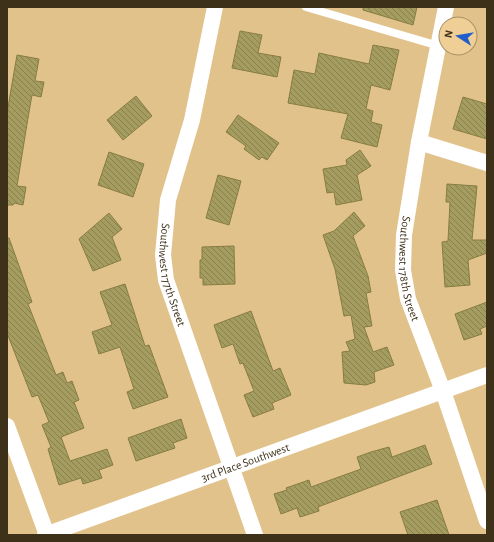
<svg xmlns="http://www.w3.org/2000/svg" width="494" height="542" viewBox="0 0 494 542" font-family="'Alegreya Sans',sans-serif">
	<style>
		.building { fill: url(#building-back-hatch); stroke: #867d42 }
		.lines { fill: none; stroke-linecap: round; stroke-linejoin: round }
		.lane { stroke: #fff; stroke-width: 8 }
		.street { stroke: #fff; stroke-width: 16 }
		.labels { text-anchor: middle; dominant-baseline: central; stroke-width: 4; stroke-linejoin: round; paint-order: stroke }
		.street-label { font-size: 12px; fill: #3e311a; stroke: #f0cf97 }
	</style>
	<defs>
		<pattern id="building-back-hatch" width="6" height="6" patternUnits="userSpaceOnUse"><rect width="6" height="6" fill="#a59c60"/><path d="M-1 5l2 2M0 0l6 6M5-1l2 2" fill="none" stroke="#88804e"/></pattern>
	</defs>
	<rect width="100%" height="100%" fill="#e2c28b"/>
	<path class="building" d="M363,7h54l-4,18 -50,-15z
		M240,31l22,4 -4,18 23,4 -4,20 -45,-9z
		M373,45l26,5 -9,40 -19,-5 -5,24 7,2 -2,11 11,3 -5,22 -36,-9 7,-24 -60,-11 6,-33 21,4 4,-21 50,11z
		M17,55l22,4 -4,22 9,1 -3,15 -9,-2 -5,29 -10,62 9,1 -3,18 -9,-2 -1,2h-6v-92z
		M136,96l16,20 -29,24 -16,-20z
		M463,97l24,7v35l-34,-10z
		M238,115l41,28 -12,17 -5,-3 -3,3 -15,-11 2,-3 -20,-14z
		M360,150l11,16 -14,9 5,25 -26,5 -2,-13 -7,1 -4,-24 24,-4 -1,-5z
		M109,152l35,12 -11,33 -35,-12z
		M218,175l23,6 -12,44 -23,-7z
		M447,184l30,2 -5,54h15v13l-19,7 2,25 -25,2 -3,-45 6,-1 2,-39h-4z
		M354,212l11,14 -12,10 15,40 3,16 -5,1 6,33 -8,1 9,25 14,-5 7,18 -20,7 1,10 -9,3 -22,-2 -2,-31 8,-1 -4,-9 9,-3 -4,-24 -7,1 -9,-47 -12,-34 11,-4z
		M109,213l13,16 -10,8 9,23 -28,11 -14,-32z
		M7,238h2l23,64 -4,2 28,71 7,-3 4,11 5,-2 7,19 -5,2 10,26 -23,9 9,24 37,-12 6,16 -14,5 3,8 -19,6 -2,-6 -22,7 -11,-36 3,-2 -9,-22 7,-3 -11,-27 -6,2 -25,-64z
		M234,246l1,38 -32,1v-7h-3v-18h2v-13z
		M125,284l20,62 4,-1 19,52 -35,12 -6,-17 7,-3 -14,-42 -21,7 -7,-22 20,-7 -12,-33z
		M487,302v24l-7,3 2,5 -18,6 -9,-26z
		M251,311l22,60 7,-3 11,27 -19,8 2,6 -21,8 -9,-22 10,-4 -11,-28 -3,1 -7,-20 -11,4 -8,-23z
		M181,419l6,19 -14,5 2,5 -39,13 -8,-23z
		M425,445l7,19 -114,43 1,4 -19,6 -3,-9 -16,6 -7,-20 13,-4 -1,-2 23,-8 2,7 50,-18 -4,-12 14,-5 18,-5 3,10z
		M437,500l12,35h-41l-8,-23z"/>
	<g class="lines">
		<path class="lane" d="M306,7l133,39"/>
		<g class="street">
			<path id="s1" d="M215,7l-23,113 -24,80 -5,55 3,25 89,255"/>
			<path id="s2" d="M446,7l-27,135 -15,93 -1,35 5,29 35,92 44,130"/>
			<path d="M419,142l68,21"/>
			<path d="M7,426l40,109"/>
			<path id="s3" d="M45,535l442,-160"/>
		</g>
	</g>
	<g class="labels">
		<g class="street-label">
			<text stroke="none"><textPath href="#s2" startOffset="266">Southwest 178th Street</textPath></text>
			<text stroke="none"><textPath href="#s1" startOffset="275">Southwest 177th Street</textPath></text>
			<text stroke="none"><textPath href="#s3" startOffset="213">3rd Place Southwest</textPath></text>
		</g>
	</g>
	<rect width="494" height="542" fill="none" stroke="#3e311a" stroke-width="16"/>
	<g transform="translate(458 36) rotate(282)"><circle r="19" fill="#f0cf97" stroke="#a99065"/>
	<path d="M0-3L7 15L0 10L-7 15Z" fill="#215eca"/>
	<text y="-6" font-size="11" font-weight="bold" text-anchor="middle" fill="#3e311a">N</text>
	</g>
</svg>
